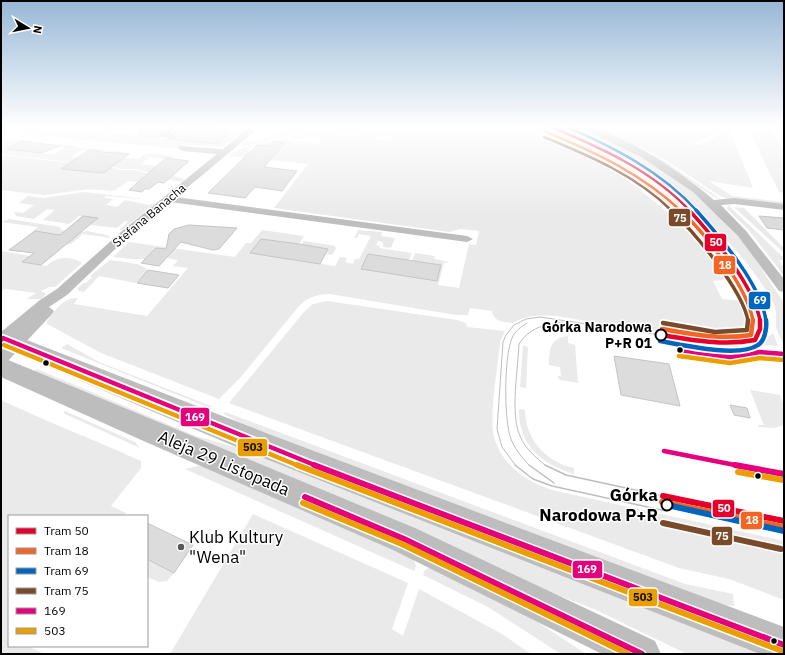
<svg xmlns="http://www.w3.org/2000/svg" width="785" height="655" viewBox="0 0 785 655" font-family="'IBM Plex Sans',sans-serif">
	<style>
		.green { fill: #eaeaea }
		.building { fill: #dcdcdc; stroke: #c5c5c5 }
		.lines { fill: none; stroke-linecap: round; stroke-linejoin: round }
		.street { fill: #bebebe; fill-rule: evenodd }
		.primary { fill: #bdbdbd; fill-rule: evenodd }
		.tram-far1 { stroke: #bdbdbd; stroke-width: 1 }
		.tram { stroke: #bdbdbd; stroke-width: 1.5 }
		.bus-1-far1-casing { stroke: #fff; stroke-width: 8 }
		.bus-1-casing { stroke: #fff; stroke-width: 9 }
		.bus-2-far1-casing { stroke: #fff; stroke-width: 8 }
		.bus-2-casing { stroke: #fff; stroke-width: 9 }
		.bus-1-far1 { stroke: #e5007d; stroke-width: 4.5 }
		.bus-1 { stroke: #e5007d; stroke-width: 6 }
		.bus-2-far1 { stroke: #eb9e00; stroke-width: 4.5 }
		.bus-2 { stroke: #eb9e00; stroke-width: 6 }
		.tram-1-far3-casing { stroke: #fff; stroke-width: 4.5 }
		.tram-1-far2-casing { stroke: #fff; stroke-width: 6 }
		.tram-1-far1-casing { stroke: #fff; stroke-width: 8 }
		.tram-1-casing { stroke: #fff; stroke-width: 9 }
		.tram-2-far3-casing { stroke: #fff; stroke-width: 4.5 }
		.tram-2-far2-casing { stroke: #fff; stroke-width: 6 }
		.tram-2-far1-casing { stroke: #fff; stroke-width: 8 }
		.tram-2-casing { stroke: #fff; stroke-width: 9 }
		.tram-3-far3-casing { stroke: #fff; stroke-width: 4.5 }
		.tram-3-far2-casing { stroke: #fff; stroke-width: 6 }
		.tram-3-far1-casing { stroke: #fff; stroke-width: 8 }
		.tram-3-casing { stroke: #fff; stroke-width: 9 }
		.tram-4-far3-casing { stroke: #fff; stroke-width: 4.5 }
		.tram-4-far2-casing { stroke: #fff; stroke-width: 6 }
		.tram-4-far1-casing { stroke: #fff; stroke-width: 8 }
		.tram-4-casing { stroke: #fff; stroke-width: 9 }
		.tram-1-far3 { stroke: #e4002b; stroke-width: 2.5 }
		.tram-1-far2 { stroke: #e4002b; stroke-width: 3.5 }
		.tram-1-far1 { stroke: #e4002b; stroke-width: 4.5 }
		.tram-1 { stroke: #e4002b; stroke-width: 6 }
		.tram-2-far3 { stroke: #f26522; stroke-width: 2.5 }
		.tram-2-far2 { stroke: #f26522; stroke-width: 3.5 }
		.tram-2-far1 { stroke: #f26522; stroke-width: 4.5 }
		.tram-2 { stroke: #f26522; stroke-width: 6 }
		.tram-3-far3 { stroke: #0065bd; stroke-width: 2.5 }
		.tram-3-far2 { stroke: #0065bd; stroke-width: 3.5 }
		.tram-3-far1 { stroke: #0065bd; stroke-width: 4.5 }
		.tram-3 { stroke: #0065bd; stroke-width: 6 }
		.tram-4-far3 { stroke: #7a4b2a; stroke-width: 2.5 }
		.tram-4-far2 { stroke: #7a4b2a; stroke-width: 3.5 }
		.tram-4-far1 { stroke: #7a4b2a; stroke-width: 4.5 }
		.tram-4 { stroke: #7a4b2a; stroke-width: 6 }
		.stop-dot { fill: #fff; stroke: #000; stroke-width: 2 }
		.bus-dot { fill: #000; stroke: #fff; stroke-width: 1.5 }
		.poi-dot { fill: #595959; stroke: #fff; stroke-width: 1.5 }
		.labels { text-anchor: middle; dominant-baseline: central; stroke-width: 3; stroke-linejoin: round; paint-order: stroke }
		.far-street-label { font-size: 12px; fill: #000; stroke: #fff }
		.stop-label { font-size: 14px; font-weight: bold; fill: #000; stroke: #fff; text-anchor: end }
		.near-street-label { font-size: 17px; fill: #000; stroke: #fff }
		.near-stop-label { font-size: 17px; font-weight: bold; fill: #000; stroke: #fff; text-anchor: end }
		.near-poi-label { font-size: 17px; fill: #000; stroke: #fff; text-anchor: start }
		.line-badge { stroke: #fff; stroke-width: 1.5 }
		.badge-label { font-size: 11px; text-anchor: middle; font-weight: bold; fill: #fff }
		.pale-badge-label { font-size: 11px; text-anchor: middle; font-weight: bold; fill: #111 }
	</style>
	<rect width="100%" height="100%" fill="#fff"/>
	<path class="green" d="M38,126l56,5 9,-3 6,1 -3,3 46,5 12,-9 2,2 -12,9 7,1 3,-3 53,7 13,-11 -12,-2 -4,3h-3c9,-8 22,-4 33,-3l-22,16 -37,-2 -5,4 -156,-15z
		M274,126h45l-3,3h-10l-17,6 -50,12 8,-6 5,1 44,-13z
		M322,126l33,3 2,-3h163c82,29 154,79 204,151l-1,3 -10,1 9,18 21,2c-3,-14 -13,-26 -21,-37 -48,-66 -120,-109 -195,-138 17,0 33,8 49,15 63,27 123,72 162,128 8,11 16,21 17,34l11,12 3,9c-10,19 -35,18 -54,17l-160,-25c-15,-1 -29,-1 -42,7 -9,-1 -20,-1 -21,-12l-22,-3 -2,7h-12l-126,-21c-12,0 -22,3 -31,12l-59,72 -21,21 -118,-46 -54,-29v-3c7,-10 17,-24 31,-23l-4,6 73,12 41,-48 -15,-2 5,-6 -11,-2 6,-8 -17,-2 -11,11h-13l-19,-2 16,-15 106,15 11,-14h5l11,-13 42,6 -5,8 -38,-5 -11,14 85,13 5,-9 7,1 -2,4 8,2 2,-5h4l12,-23 -12,-2 -2,4h-3l4,-8 24,2 -1,4 14,2 -4,10 -8,-1v-5l-5,-1 -2,4 4,1 -1,2 33,5 -3,7 -41,-6 -7,15 76,12 4,-16 -29,-4 3,-8 20,3 -1,3 16,3 -6,1 -6,22 21,3 10,-44 7,1 3,-14 -19,-2 -11,3 -175,-24 34,-44 -79,-8c6,-5 16,-10 23,-10l-5,5 11,1 7,-7 -10,-1 29,-5 66,9 -32,-5 3,-6 -15,-1 -2,3h3h-12l-5,-2 23,-7 68,10h7l1,-4 -21,1 -48,-7z
		M551,126h23l41,17 25,13 47,31 33,29 28,32 36,55v42c-2,-5 -8,-14 -8,-19 0,-9 1,-15 -3,-24 -9,-16 -21,-33 -33,-47 -50,-60 -117,-101 -189,-129z
		M588,126h4l25,11 44,22 60,40 -8,-3 -59,-39z
		M613,126h121l-40,17v2h5l31,-14 23,57 -44,-7 23,15 52,6v3l-56,-6 -10,-4 -52,-35 -60,-29z
		M747,126h23l14,26v41l-5,-1z
		M13,139l11,1 -16,9 40,5h6l10,-6 -7,-2 2,-2 18,2 -2,2h3l27,1 -4,3 -20,-2 -11,7 21,2 -12,4 -78,-9v-9z
		M106,150l23,3 1,1 -5,4 14,1 7,-6 27,3 -3,3 -20,-2 -9,7 19,2 -6,6h-7l-10,-3h-16l-10,-3 15,-12 -23,-2z
		M1,155l108,12 11,3h16l9,3h16l24,6 -3,3 -36,-6 -8,6 -10,-1 -14,10 -25,-2 -45,6 -43,-5z
		M84,192l68,8 -46,-4 -2,2 9,1 -7,6 11,2 8,-7 24,5 8,-3 -35,28h-3l9,-8 -3,-1 -8,7 -26,-3 7,-7 -19,-2 -10,8 -26,-4 12,-10 -8,-1 -13,10 -18,-3 -2,-4 9,1 11,-8 -15,-2 9,-7 15,2z
		M728,205l56,53v2h-5l5,8v8l-35,-46 -22,-21z
		M734,207l49,5 -39,-4 40,40v5z
		M9,219l51,8 1,3 19,3 7,-2 20,4 4,3 -28,-4 -12,10 -5,1 9,-8 -40,-6 -10,7 13,-11 -37,-5z
		M304,241l27,4 4,1 1,3 -4,6 -6,-1 2,-5 -27,-4z
		M1,251l30,5 -8,6 23,4c10,-9 24,-11 36,-3l-27,24h-6l-8,4 5,3 -5,5h-14l9,-6 -30,-4 -5,2z
		M110,260c10,2 33,2 38,11l-12,12 -37,-7 -15,16 -5,-1 -2,-2 6,-6h3l6,-6 -2,-1z
		M327,301l130,19 9,3 1,4 38,4 -5,11c-2,24 -11,74 -6,95 8,29 35,47 62,54l228,50v59l-55,-21 -50,-11 -450,-165 75,-91 9,-8z
		M773,333l5,13c-25,-4 -43,9 -65,4l-2,-6c21,3 45,4 62,-11z
		M568,336v7l7,2 3,38 -18,-3 -3,-4h4l-1,-9 -11,-2c0,-16 1,-27 19,-29z
		M67,344l32,18 112,44 -1,2 -149,-60z
		M523,345l5,2 -2,41 -6,-1z
		M37,369l159,67 63,18 513,200h-85l-93,-45 -89,-34 -471,-204z
		M750,390l30,5 4,11v19l-10,3 -15,-1 -1,-2h6z
		M1,400c46,22 94,40 140,61v7l-30,38 15,7 -3,3h-114v130h19l16,8h-43z
		M519,409l6,1c0,29 21,52 49,58v6c-32,-10 -56,-29 -55,-65z
		M65,411l70,31 5,6 -77,-35z
		M225,412l460,172 48,10 1,12 -29,-4 -440,-165 -41,-23z
		M198,466h5l209,89 4,11 -2,5 -229,-102z
		M253,514l155,69 -16,46 11,7 16,-47 83,45 29,20h-361z
		M147,559l27,14 -7,8 -8,1 -12,-5z
		M434,565l102,56 50,33h-25l-73,-47 -65,-32 2,-5z"/>
	<path class="building" d="M139,127l24,2 -5,4 1,5 -21,-3z
		M176,130l35,4h4l3,-3 12,1 -13,12 -49,-5h8v-6l-3,-1z
		M21,141l39,5 -19,7 -34,-4z
		M274,141l11,2 -21,24 33,4 -15,20 -27,-4 -10,11 -37,-5 49,-48 12,1z
		M89,150l12,2 28,2 -25,19 -43,-4z
		M166,158l23,3 -25,22 -6,-1 -9,7h-4l-3,3 -13,-2z
		M83,216l15,2 -57,47 -19,-3 12,-9 -25,-3 26,-19 25,4z
		M759,216l25,2v12l-17,-2z
		M189,225l48,3 -18,21 -6,1 -32,-8 -22,24 -18,-3 15,-15 10,1 3,-15 5,-5z
		M261,239l38,5 29,5 -8,15 -70,-11z
		M368,254l73,11 -4,16 -76,-12z
		M148,270l31,5 -11,13 -31,-5z
		M614,356l55,8 11,42 -59,-11z
		M730,405l17,3 3,10 -16,-3z
		M147,523l46,22 -19,28 -27,-14z"/>
	<g class="lines">
		<path class="street" d="M101,126h13l1,2 -4,2 -9,-1z
			M169,126h9l-8,7 5,1v4l-15,-1v-4z
			M183,126h41l-13,6 -25,-2h-3z
			M252,126h9l-85,71 291,39 6,3 -6,3 -297,-40 -41,34 -62,59 -18,12 5,4 -2,3 -46,49 -5,2v-15l9,-9 -9,4v-13l39,-32 17,-11 64,-57 96,-78 -35,-3 -4,-3 1,-2 44,3z
			M577,126c38,0 109,49 137,74l20,-2 50,6v6l-50,-6 -13,1 25,26 38,48v13l-5,-1 -41,-55 -45,-44 -52,-35z"/>
		<path class="primary" d="M1,330l265,103 518,194v27h-24l-512,-202 -247,-105z
			M1,357l414,171 240,113 6,13h-59l-209,-104 -254,-111 -138,-62z"/>
		<path class="tram-far1" d="M527,323c-6,4 -12,8 -15,15 -8,20 -8,77 -2,98 3,11 12,22 20,30
			M516,466l-14,-19 -5,-18 6,-87 3,-7 8,-10 12,-6 14,-2 121,18
			M546,466c-10,-9 -21,-17 -26,-30 -10,-21 -2,-67 -1,-92 10,-16 26,-20 44,-22"/>
		<path class="tram" d="M515,465l18,14 19,7 114,25
			M529,465l25,18
			M545,465l21,10 97,21"/>
		<defs>
			<path id="bus-1-far1" d="M1,340l2,-2 314,128
				M680,350l50,7 30,-5 24,2
				M664,451l76,15"/>
			<path id="bus-1" d="M314,465l470,180
				M735,465l49,9
				M305,497l99,42 238,115"/>
			<path id="bus-2-far1" d="M4,345l295,121
				M679,356l51,7 30,-5 24,2"/>
			<path id="bus-2" d="M297,465l485,186
				M738,472l45,8
				M303,503l99,41 226,110"/>
		</defs>
		<use href="#bus-1-far1" class="bus-1-far1-casing"/>
		<use href="#bus-1" class="bus-1-casing"/>
		<use href="#bus-2-far1" class="bus-2-far1-casing"/>
		<use href="#bus-2" class="bus-2-casing"/>
		<use href="#bus-1-far1" class="bus-1-far1"/>
		<use href="#bus-1" class="bus-1"/>
		<use href="#bus-2-far1" class="bus-2-far1"/>
		<use href="#bus-2" class="bus-2"/>
		<defs>
			<path id="tram-1-far3" d="M549,126c50,21 103,44 141,85"/>
			<path id="tram-1-far2" d="M689,210c23,25 66,77 71,111"/>
			<path id="tram-1-far1" d="M661,335c32,5 62,11 94,5l5,-11v-9"/>
			<path id="tram-1" d="M663,496l121,25"/>
			<path id="tram-2-far3" d="M546,132c49,20 96,42 135,79"/>
			<path id="tram-2-far2" d="M680,210c25,23 68,78 73,111"/>
			<path id="tram-2-far1" d="M662,329c30,5 59,11 89,6l2,-15"/>
			<path id="tram-2" d="M662,502l121,25"/>
			<path id="tram-3-far3" d="M565,126c48,21 96,45 132,85"/>
			<path id="tram-3-far2" d="M696,210c24,27 65,74 70,111"/>
			<path id="tram-3-far1" d="M660,341c22,4 79,17 98,4 7,-4 9,-18 8,-25"/>
			<path id="tram-3" d="M667,505l117,26"/>
			<path id="tram-4-far3" d="M544,137c46,19 93,39 128,74"/>
			<path id="tram-4-far2" d="M671,210c23,22 72,80 77,111"/>
			<path id="tram-4-far1" d="M663,323l52,9 32,-2 1,-10"/>
			<path id="tram-4" d="M663,523l118,26"/>
		</defs>
		<use href="#tram-1-far3" class="tram-1-far3-casing"/>
		<use href="#tram-1-far2" class="tram-1-far2-casing"/>
		<use href="#tram-1-far1" class="tram-1-far1-casing"/>
		<use href="#tram-1" class="tram-1-casing"/>
		<use href="#tram-2-far3" class="tram-2-far3-casing"/>
		<use href="#tram-2-far2" class="tram-2-far2-casing"/>
		<use href="#tram-2-far1" class="tram-2-far1-casing"/>
		<use href="#tram-2" class="tram-2-casing"/>
		<use href="#tram-3-far3" class="tram-3-far3-casing"/>
		<use href="#tram-3-far2" class="tram-3-far2-casing"/>
		<use href="#tram-3-far1" class="tram-3-far1-casing"/>
		<use href="#tram-3" class="tram-3-casing"/>
		<use href="#tram-4-far3" class="tram-4-far3-casing"/>
		<use href="#tram-4-far2" class="tram-4-far2-casing"/>
		<use href="#tram-4-far1" class="tram-4-far1-casing"/>
		<use href="#tram-4" class="tram-4-casing"/>
		<use href="#tram-1-far3" class="tram-1-far3"/>
		<use href="#tram-1-far2" class="tram-1-far2"/>
		<use href="#tram-1-far1" class="tram-1-far1"/>
		<use href="#tram-1" class="tram-1"/>
		<use href="#tram-2-far3" class="tram-2-far3"/>
		<use href="#tram-2-far2" class="tram-2-far2"/>
		<use href="#tram-2-far1" class="tram-2-far1"/>
		<use href="#tram-2" class="tram-2"/>
		<use href="#tram-3-far3" class="tram-3-far3"/>
		<use href="#tram-3-far2" class="tram-3-far2"/>
		<use href="#tram-3-far1" class="tram-3-far1"/>
		<use href="#tram-3" class="tram-3"/>
		<use href="#tram-4-far3" class="tram-4-far3"/>
		<use href="#tram-4-far2" class="tram-4-far2"/>
		<use href="#tram-4-far1" class="tram-4-far1"/>
		<use href="#tram-4" class="tram-4"/>
	</g>
	<linearGradient id="sky" x2="0" y2="1"><stop stop-color="#96b7d6"/><stop offset="0.58" stop-color="#fff"/><stop offset="1" stop-color="#fff" stop-opacity="0"/></linearGradient>
	<rect width="785" height="218" fill="url(#sky)"/>
	<g class="stop-dot">
		<circle cx="661" cy="335" r="5.5"/>
		<circle cx="667" cy="505" r="5.5"/>
	</g>
	<g class="bus-dot">
		<circle cx="680" cy="350" r="3.5"/>
		<circle cx="46" cy="363" r="3.5"/>
		<circle cx="758" cy="476" r="3.5"/>
		<circle cx="774" cy="641" r="3.5"/>
	</g>
	<circle class="poi-dot" cx="181" cy="547" r="4"/>
	<g class="labels">
		<g class="far-street-label">
			<text transform="translate(149 215) rotate(-40)">Stefana Banacha</text>
		</g>
		<g class="stop-label">
			<text x="652" y="327">Górka Narodowa<tspan x="652" dy="16">P+R 01</tspan></text>
		</g>
		<g class="near-street-label">
			<text transform="translate(224 463) rotate(23)">Aleja 29 Listopada</text>
		</g>
		<g class="near-stop-label">
			<text x="658" y="495">Górka<tspan x="658" dy="20">Narodowa P+R</tspan></text>
		</g>
		<g class="near-poi-label">
			<text x="189" y="537">Klub Kultury<tspan x="189" dy="20">"Wena"</tspan></text>
		</g>
	</g>
	<g class="line-badge">
		<rect x="668" y="208" width="23" height="19" rx="4" fill="#7a4b2a"/>
		<rect x="704" y="233" width="23" height="19" rx="4" fill="#e4002b"/>
		<rect x="713" y="255" width="23" height="20" rx="4" fill="#f26522"/>
		<rect x="748" y="291" width="23" height="19" rx="4" fill="#0065bd"/>
		<rect x="180" y="407" width="30" height="20" rx="4" fill="#e5007d"/>
		<rect x="237" y="438" width="31" height="19" rx="4" fill="#eb9e00"/>
		<rect x="712" y="499" width="23" height="19" rx="4" fill="#e4002b"/>
		<rect x="740" y="511" width="23" height="19" rx="4" fill="#f26522"/>
		<rect x="711" y="526" width="22" height="20" rx="4" fill="#7a4b2a"/>
		<rect x="572" y="560" width="31" height="19" rx="4" fill="#e5007d"/>
		<rect x="628" y="588" width="30" height="19" rx="4" fill="#eb9e00"/>
	</g>
	<g class="badge-label">
		<text x="680" y="222">75</text>
		<text x="716" y="246">50</text>
		<text x="725" y="269">18</text>
		<text x="760" y="304">69</text>
		<text x="195" y="421">169</text>
		<text x="724" y="512">50</text>
		<text x="752" y="524">18</text>
		<text x="722" y="540">75</text>
		<text x="587" y="573">169</text>
	</g>
	<g class="pale-badge-label">
		<text x="253" y="451">503</text>
		<text x="643" y="601">503</text>
	</g>
	<rect width="785" height="655" fill="none" stroke="#000000" stroke-width="4"/>
	<rect x="8" y="515" width="140" height="132" fill="#ffffff" stroke="#999999"/>
	<rect x="16" y="528" width="20" height="6" fill="#e4002b" stroke="#999999"/>
	<text x="44" y="535" font-size="12" fill="#000000">Tram 50</text>
	<rect x="16" y="548" width="20" height="6" fill="#f26522" stroke="#999999"/>
	<text x="44" y="555" font-size="12" fill="#000000">Tram 18</text>
	<rect x="16" y="568" width="20" height="6" fill="#0065bd" stroke="#999999"/>
	<text x="44" y="575" font-size="12" fill="#000000">Tram 69</text>
	<rect x="16" y="588" width="20" height="6" fill="#7a4b2a" stroke="#999999"/>
	<text x="44" y="595" font-size="12" fill="#000000">Tram 75</text>
	<rect x="16" y="608" width="20" height="6" fill="#e5007d" stroke="#999999"/>
	<text x="44" y="615" font-size="12" fill="#000000">169</text>
	<rect x="16" y="628" width="20" height="6" fill="#eb9e00" stroke="#999999"/>
	<text x="44" y="635" font-size="12" fill="#000000">503</text>
	<g transform="translate(28 28) rotate(100)" stroke="#ffffff" stroke-width="3" paint-order="stroke">
	<path d="M0-3L7 15L0 10L-7 15Z" fill="#000000"/>
	<text y="-6" font-size="11" font-weight="bold" text-anchor="middle" fill="#000000">N</text>
	</g>
</svg>
